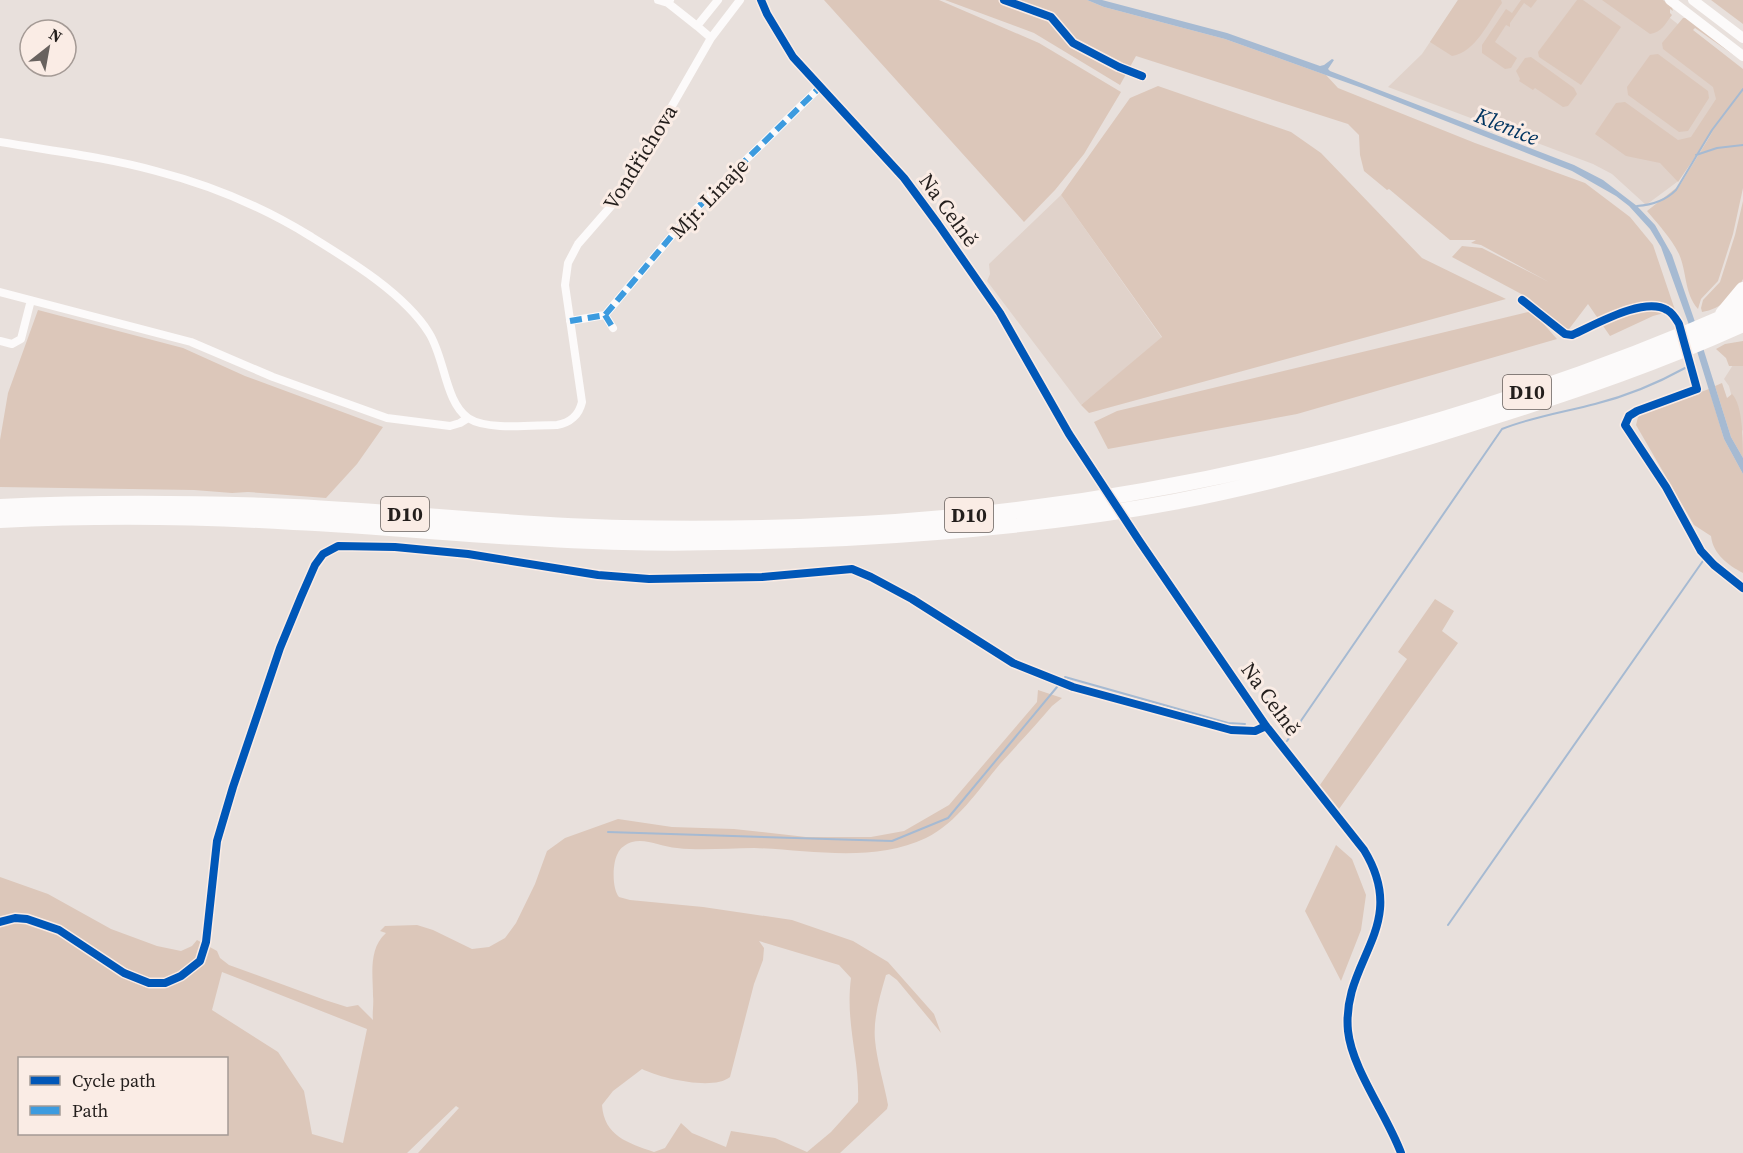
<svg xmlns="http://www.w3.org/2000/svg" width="1743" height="1153" viewBox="0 0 1743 1153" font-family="'Source Serif 4',serif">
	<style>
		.built { fill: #e0d2ca }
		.green { fill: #dcc7ba; fill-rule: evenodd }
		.water { fill: #a6bad2 }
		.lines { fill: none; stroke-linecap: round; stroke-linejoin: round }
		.stream { stroke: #a6bad2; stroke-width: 2 }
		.minor { stroke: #fcfafa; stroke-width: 8 }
		.tertiary { stroke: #fcfafa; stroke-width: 10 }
		.motorway { stroke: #fcfafa; stroke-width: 16 }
		.quiet { stroke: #3c9bdf; stroke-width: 6; stroke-dasharray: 12 6; stroke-linecap: butt }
		.cycleway-casing { stroke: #faece5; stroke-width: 11 }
		.cycleway { stroke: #0057b8; stroke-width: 8 }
		.labels { text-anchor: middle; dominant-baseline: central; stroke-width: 6; stroke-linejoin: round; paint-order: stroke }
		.shield { fill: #faece5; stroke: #645c58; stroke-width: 1.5 }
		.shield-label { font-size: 20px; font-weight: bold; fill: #231e1c }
		.street-label { font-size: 21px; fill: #231e1c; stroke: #faece5 }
		.water-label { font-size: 22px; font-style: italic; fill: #023561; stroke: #faece5 }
	</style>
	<rect width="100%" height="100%" fill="#e8e0dc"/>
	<path class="built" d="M1458,0h189l96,75v11l-66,96 -31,23 -34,-31 -19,-10 -205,-77 34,-33z
		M1061,195l101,143 -81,67 -94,-124 3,-7 -1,-10z
		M1740,354h3v78l-6,-15 -8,-31 -5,-7z"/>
	<path class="green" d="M824,0h115l100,43 82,49 -37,62 -29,36 -31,32z
		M945,0h142l17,7 121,32 101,36 12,13 137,55 110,40 45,34 23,28 22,65 -22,6 -43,20 -22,-32 -22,29 -37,-35 -77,-41 10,-11 20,2 67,34 -68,-37 -10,-2 5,-3h-26l-61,-51 -2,1 -23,-19 -4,-16 -1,-20 -11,-11 -212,-68 -16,29 -86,-52z
		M1458,0h43l1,3c-13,18 -27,50 -50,53l-22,-14z
		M1521,0h16l-6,8 -7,-5 -14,20v4l-4,-2 -11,17 22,16 -6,10 -6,1 -23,-16v-8l24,-36 6,4z
		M1577,0h6l38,27 -40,58 -42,-28 -1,-5z
		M1602,0h61l9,7 1,4 -3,-2v4l2,2c-7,9 -10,17 -22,19z
		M1711,0h32v24z
		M1683,18h4l51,40 -43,-30 -2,2 50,39v119l-10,46 -15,47 -17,18 -3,10c-14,-16 -11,-37 -19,-55 -8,-16 -21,-30 -32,-43l33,-26 33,-54 -35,51 -18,-19 -34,-7 -31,-22 21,-31 9,-1 53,38 13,-3 25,-38 -3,-12 -50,-38 -1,-6z
		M1658,54l50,37 1,7 -21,33 -9,1 -51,-37 -1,-8 23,-32z
		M1531,57l43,31 3,6 -9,12 -5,1 -28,-19 -2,2 -14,-9 1,-2 -4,-8 9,-13z
		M1158,86l133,46 30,21 101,105 84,41 -417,114 -8,-8 81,-68 -101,-142 69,-97z
		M1743,201v78c-9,17 -22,30 -41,33l-1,-4 2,-8 17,-18 15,-47z
		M38,310l145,38 62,28 138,51 -26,37 -31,34 -78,-6 -16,1 -38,-3 -194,-3v-47l8,-47z
		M1532,311l25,28 -260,75 -189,35 -14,-27 23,-11z
		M1743,341v25h-14l-3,-8 -10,-9 9,-5z
		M1722,383l5,15 5,-4c11,11 11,47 11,64l-12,-21 -16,-51z
		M1709,389l15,50 19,35v99c-15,-8 -30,-19 -32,-37l-17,-11 -58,-100 2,-8 6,-4z
		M1435,599l19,12 -12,20 16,12 -119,166 -19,-24 87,-126 -9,-7z
		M1038,690l24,8 -10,8c-17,20 -35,39 -52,58 -22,26 -43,59 -74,74 -52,25 -117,12 -172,10 -25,0 -52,3 -77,0 -15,-1 -31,-10 -45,-6 -6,2 -12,6 -14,11 -6,10 -6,36 1,44l11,3 73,7 89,13 61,21 35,21 46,52 7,19 -44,-53 -8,-6 -3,1c-6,21 -13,43 -11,65 2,22 9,43 13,65l-1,4 -47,44h-422l41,-45 -3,-2 -49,47h-407v-276l48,17 63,35 46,17 24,5 11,-5 5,-6 20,11 3,7 9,7 96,35 22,7 11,-2 15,15c-1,-7 1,-16 0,-24 0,-21 -5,-47 13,-63l-6,-2 5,-5 32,-1 16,5 39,19 17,-2 16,-9 11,-15 19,-39 12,-33 18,-13 53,-19 54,8 62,2 72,8h65l33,-6 45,-26 88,-103zM759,941l80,24 12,13c-6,46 9,81 7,124l-27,30 -24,20 -32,-14 -44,-7 -5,16 -34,-14 -11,-10 -16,25 -11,4c-26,-9 -50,-16 -52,-47l11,-14 29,-22c18,9 71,22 88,8l24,-93 9,-24 1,-12zM222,972l145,57 -24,114 -31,-9 -8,-43 -26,-39 -66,-42zM226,1058v76h-206v-76z
		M1336,845l16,14 14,36 -5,35 -20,51 -36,-70z"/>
	<path class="water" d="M1087,0h15l125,33 93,33 4,-1 8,-6 2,1 -6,9 2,2 244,94 29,15 34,26 18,19 17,30 22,64 37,118 12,21v16l-19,-35 -36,-117 -27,-75 -11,-18 -21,-23 -13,-10 -44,-25 -210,-83 -137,-49 -121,-32z"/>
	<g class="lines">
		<path class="stream" d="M1696,155l21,-7 26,-3
			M1637,206c15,-1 28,-5 39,-16l36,-60 31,-41
			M1065,677l163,46 17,1
			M1287,741l215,-312c30,-12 62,-17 93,-25 32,-8 61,-20 90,-36
			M608,832l284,9 56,-23 109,-131
			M1448,925l257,-367"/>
		<path class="minor" d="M658,0l10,3
			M670,0l-2,3 29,23
			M711,38l-14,-12 21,-26
			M0,142c52,9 105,15 156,29 54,14 107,36 154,65 39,24 95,58 119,97 16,25 16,69 39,85 20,13 65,7 89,7 13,-2 22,-10 25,-23l-17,-117 3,-22 10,-19 34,-39 18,-26 81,-141 29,-38
			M0,292l191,50 82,35 114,41 63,8 10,-3 8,-5
			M605,315l8,13
			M570,321l35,-6 81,-96 134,-132
			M0,341l12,3 9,-5 10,-39"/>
		<path class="tertiary" d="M761,0l6,14 26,43 111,121 34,46 62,89 69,121 71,108 126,184 98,124c47,77 -23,110 -16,181 4,38 39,84 53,122
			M1670,0l73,56
			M1693,0l50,38"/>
		<path class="motorway" d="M1723,314l20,-24
			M0,507c98,-5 196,-4 294,0 110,5 219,19 329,21 107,2 214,0 321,-10 269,-25 552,-100 799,-209
			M0,520c98,-5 196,-4 294,2 110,5 219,18 329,20 75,2 149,-1 223,-4 110,-6 220,-16 328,-36 108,-21 214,-51 318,-85 85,-27 170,-56 251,-93"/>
		<path class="quiet" d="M605,315l8,13
			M570,321l35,-6 81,-96 134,-132"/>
		<defs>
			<path id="cycleway" d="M761,0l6,14 26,43 111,121 34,46 62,89 69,121 71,108 126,184 98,124c47,77 -23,110 -16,181 4,38 39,84 53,122
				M1004,0l47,17 22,26 46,24 23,9
				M1522,300l43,34 7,1c23,-10 72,-39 95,-25 6,3 9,9 12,14l18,65 -60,22 -8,5 -4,9 41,62 35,64 13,14 29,23
				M0,922l15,-4 12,1 32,11 65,43 25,10h16l16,-7 19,-15 6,-19 11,-101 16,-54 47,-139 21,-51 14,-32 8,-11 15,-8 57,1 73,7 130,21 51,4 113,-2 90,-8 19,8 41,22 101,64 60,24 158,43 24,1 11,-5"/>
		</defs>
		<use href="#cycleway" class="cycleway-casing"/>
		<use href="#cycleway" class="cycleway"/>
	</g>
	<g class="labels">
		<g class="shield">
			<rect x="1503" y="375" width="48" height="34" rx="4.5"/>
			<rect x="381" y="497" width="48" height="34" rx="4.5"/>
			<rect x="945" y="498" width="48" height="34" rx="4.5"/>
		</g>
		<g class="shield-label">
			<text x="1527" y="392">D10</text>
			<text x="405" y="514">D10</text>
			<text x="969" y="515">D10</text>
		</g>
		<g class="street-label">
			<text transform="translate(640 157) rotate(-58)">Vondřichova</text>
			<text transform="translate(709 198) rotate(-46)">Mjr. Linaje</text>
			<text transform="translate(949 210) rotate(54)">Na Celně</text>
			<text transform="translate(1271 699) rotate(54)">Na Celně</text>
		</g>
		<g class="water-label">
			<text transform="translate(1507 126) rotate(22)">Klenice</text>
		</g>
	</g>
	<rect x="18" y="1057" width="210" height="78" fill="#faece5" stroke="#a49a95" stroke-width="1.5"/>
	<rect x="30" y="1076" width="30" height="9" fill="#0057b8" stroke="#a49a95" stroke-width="1.5"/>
	<text x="72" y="1087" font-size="18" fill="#231e1c">Cycle path</text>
	<rect x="30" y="1106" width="30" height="9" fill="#3c9bdf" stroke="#a49a95" stroke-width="1.5"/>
	<text x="72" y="1117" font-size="18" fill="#231e1c">Path</text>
	<g transform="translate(48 48) rotate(31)"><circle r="28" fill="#faece5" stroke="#a49a95" stroke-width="1.5"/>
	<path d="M0-4.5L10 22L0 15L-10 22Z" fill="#68625f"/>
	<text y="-9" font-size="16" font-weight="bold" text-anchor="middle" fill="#231e1c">N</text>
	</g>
</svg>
